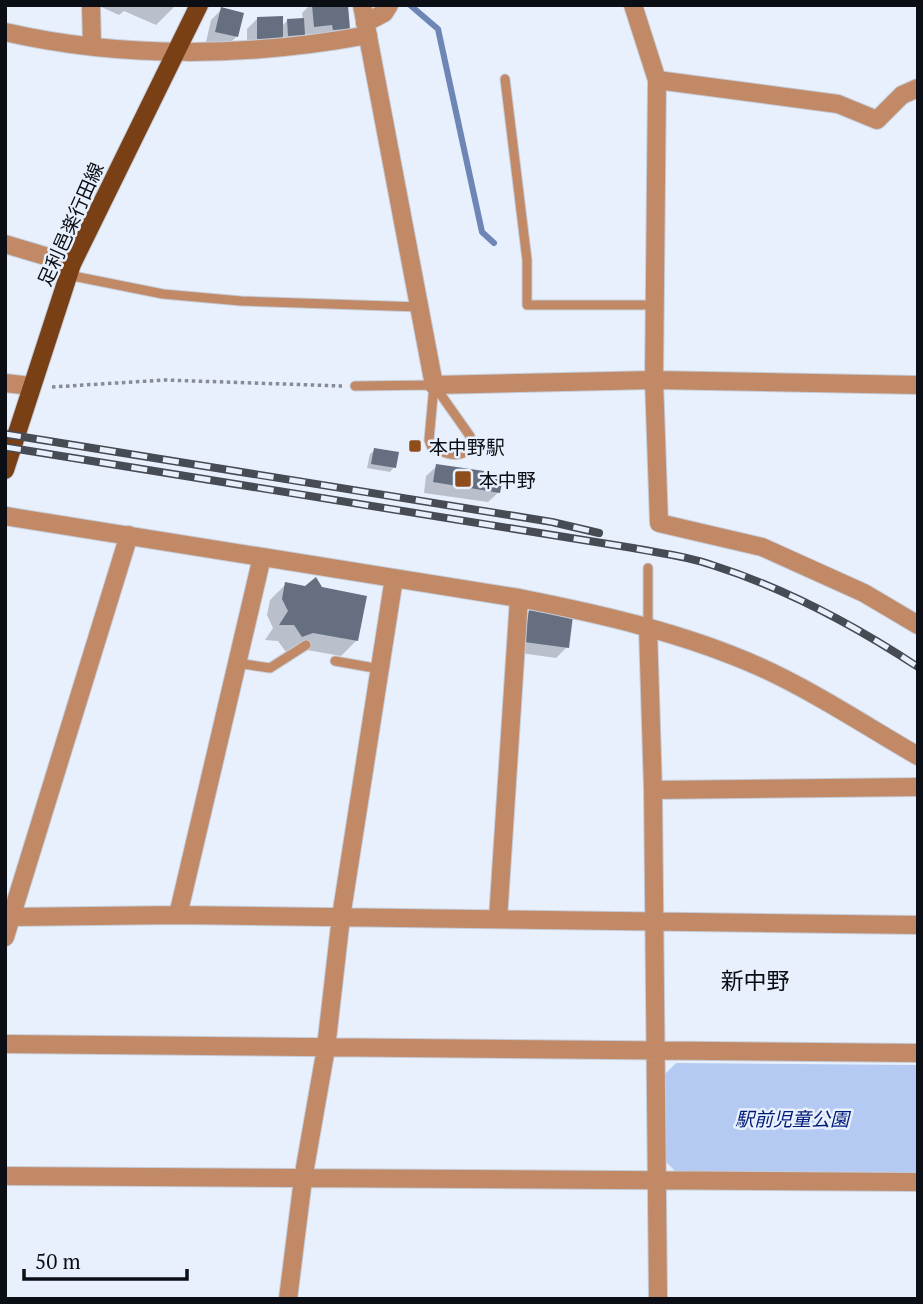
<svg xmlns="http://www.w3.org/2000/svg" width="923" height="1304" viewBox="0 0 923 1304" font-family="'PT Serif','Noto Sans JP',serif">
	<style>
		.green { fill: #b4caf2 }
		.shadow { fill: #0003 }
		.lines { fill: none; stroke-linecap: round; stroke-linejoin: round }
		.stream { stroke: #6d86b6; stroke-width: 6 }
		.building { fill: #666f7f }
		.lane-casing { stroke: #c5ccd9; stroke-width: 11 }
		.street-casing { stroke: #c5ccd9; stroke-width: 20 }
		.primary-casing { stroke: #c5ccd9; stroke-width: 20 }
		.path { stroke: #868c96; stroke-width: 3.5; stroke-dasharray: 3.5 3.5; stroke-linecap: butt }
		.lane { stroke: #c18966; stroke-width: 9 }
		.street { stroke: #c18966; stroke-width: 18 }
		.primary { stroke: #794015; stroke-width: 18 }
		.rail-casing { stroke: #474c54; stroke-width: 8 }
		.rail { stroke: #e8f0fe; stroke-width: 5; stroke-dasharray: 16; stroke-linecap: butt }
		.poi-dot { fill: #8f4d1c; stroke: #e8f0fe; stroke-width: 2.5 }
		.labels { text-anchor: middle; dominant-baseline: central; stroke-width: 5; stroke-linejoin: round; paint-order: stroke }
		.street-label { font-size: 19px; fill: #0b0e14; stroke: #e8f0fe }
		.poi-label { font-size: 19px; fill: #0b0e14; stroke: #e8f0fe; text-anchor: start }
		.park-label { font-size: 19px; font-style: italic; fill: #001a77; stroke: #e8f0fe }
		.quarter-label { font-size: 23px; fill: #0b0e14; stroke: #e8f0fe }
	</style>
	<rect width="100%" height="100%" fill="#e8f0fe"/>
	<path class="green" d="M676,1063l242,2v109l-243,-3 -9,-9 -1,-88z"/>
	<path class="shadow" d="M97,5h79l-20,20 -32,-14 -5,4z
		M310,5h36l2,23 -11,10 -33,-4 -6,6h-14v-4l-13,12 -24,1v-20l11,-11 23,9 7,-7h15l-1,-7z
		M222,9l14,28 -10,10 -20,-5 5,-22z
		M375,450l19,17 -4,5 -23,-4 3,-14z
		M437,466l44,11 18,15 -11,10 -64,-9 2,-17z
		M286,584l35,5 36,51 -16,16 -45,-8 -10,4 -8,-11 -13,-1 8,-12 -6,-13 3,-15z
		M529,611l38,36 -11,11 -42,-6 5,-30z"/>
	<g class="lines">
		<path class="stream" d="M410,5l28,24 44,203 12,11"/>
	</g>
	<path class="building" d="M312,5h36l2,24 -17,1 -1,-5 -18,2z
		M221,7l23,6 -6,24 -23,-5z
		M283,16v23h-26v-22z
		M304,18l1,17 -17,1 -1,-17z
		M374,448l25,4 -3,16 -25,-4z
		M436,464l48,7 -1,5 20,2 -3,15 -67,-11z
		M316,577l6,10 45,9 -9,45 -45,-8 -11,4 -8,-12h-15l9,-14 -6,-12 3,-17 20,4z
		M529,610l44,6 -4,32 -45,-6z"/>
	<g class="lines">
		<defs>
			<path id="lane" d="M505,79l22,181v45h128
				M68,275l95,19 78,7 179,6
				M434,385l36,51 1,10c-9,15 -26,7 -39,2l-3,-8z
				M355,386l79,-1
				M648,628v-60
				M335,661l45,8
				M237,663l33,5 36,-23"/>
			<path id="street" d="M91,5l1,41
				M362,5l72,380 220,-5 264,5
				M633,5l24,75 -3,300 5,143 103,24 102,46 54,32
				M365,23l19,-10 5,-8
				M5,32c117,27 246,25 363,3
				M657,80l181,24 39,16 25,-25 16,-7
				M5,244l67,20
				M5,383l26,3
				M5,516l514,82c81,16 165,35 241,69 55,25 106,59 158,89
				M648,628l5,162 5,509
				M653,790l265,-3
				M178,915l84,-358
				M11,917l167,-2 740,10
				M498,919l21,-321
				M5,937l124,-402
				M5,1044l913,9
				M5,1176l913,6
				M288,1299l15,-120 23,-131 15,-131 53,-339"/>
			<path id="primary" d="M5,470l67,-206 127,-259"/>
		</defs>
		<use href="#lane" class="lane-casing"/>
		<use href="#street" class="street-casing"/>
		<use href="#primary" class="primary-casing"/>
		<path class="path" d="M52,387l113,-7 177,6"/>
		<use href="#lane" class="lane"/>
		<use href="#street" class="street"/>
		<use href="#primary" class="primary"/>
		<defs>
			<path id="rail" d="M5,434l547,88 47,11
				M5,447l628,101c26,5 54,8 79,17 73,23 142,60 206,102"/>
		</defs>
		<use href="#rail" class="rail-casing"/>
		<use href="#rail" class="rail"/>
	</g>
	<g class="poi-dot">
		<rect x="408" y="439" width="14" height="14" rx="3.5"/>
		<rect x="454" y="470" width="18" height="18" rx="3.5"/>
	</g>
	<g class="labels">
		<g class="street-label">
			<text transform="translate(70 224) rotate(-66)">足利邑楽行田線</text>
		</g>
		<g class="poi-label">
			<text x="429" y="446">本中野駅</text>
			<text x="479" y="479">本中野</text>
		</g>
		<g class="park-label">
			<text x="792" y="1118">駅前児童公園</text>
		</g>
		<g class="quarter-label">
			<text x="755" y="980">新中野</text>
		</g>
	</g>
	<rect width="923" height="1304" fill="none" stroke="#0b0e14" stroke-width="14"/>
	<path d="M24 1269v10h163v-10" fill="none" stroke="#0b0e14" stroke-width="3.5"/>
	<text x="35" y="1269" font-size="21" fill="#0b0e14" stroke="#e8f0fe" stroke-width="5" paint-order="stroke">50 m</text>
</svg>
